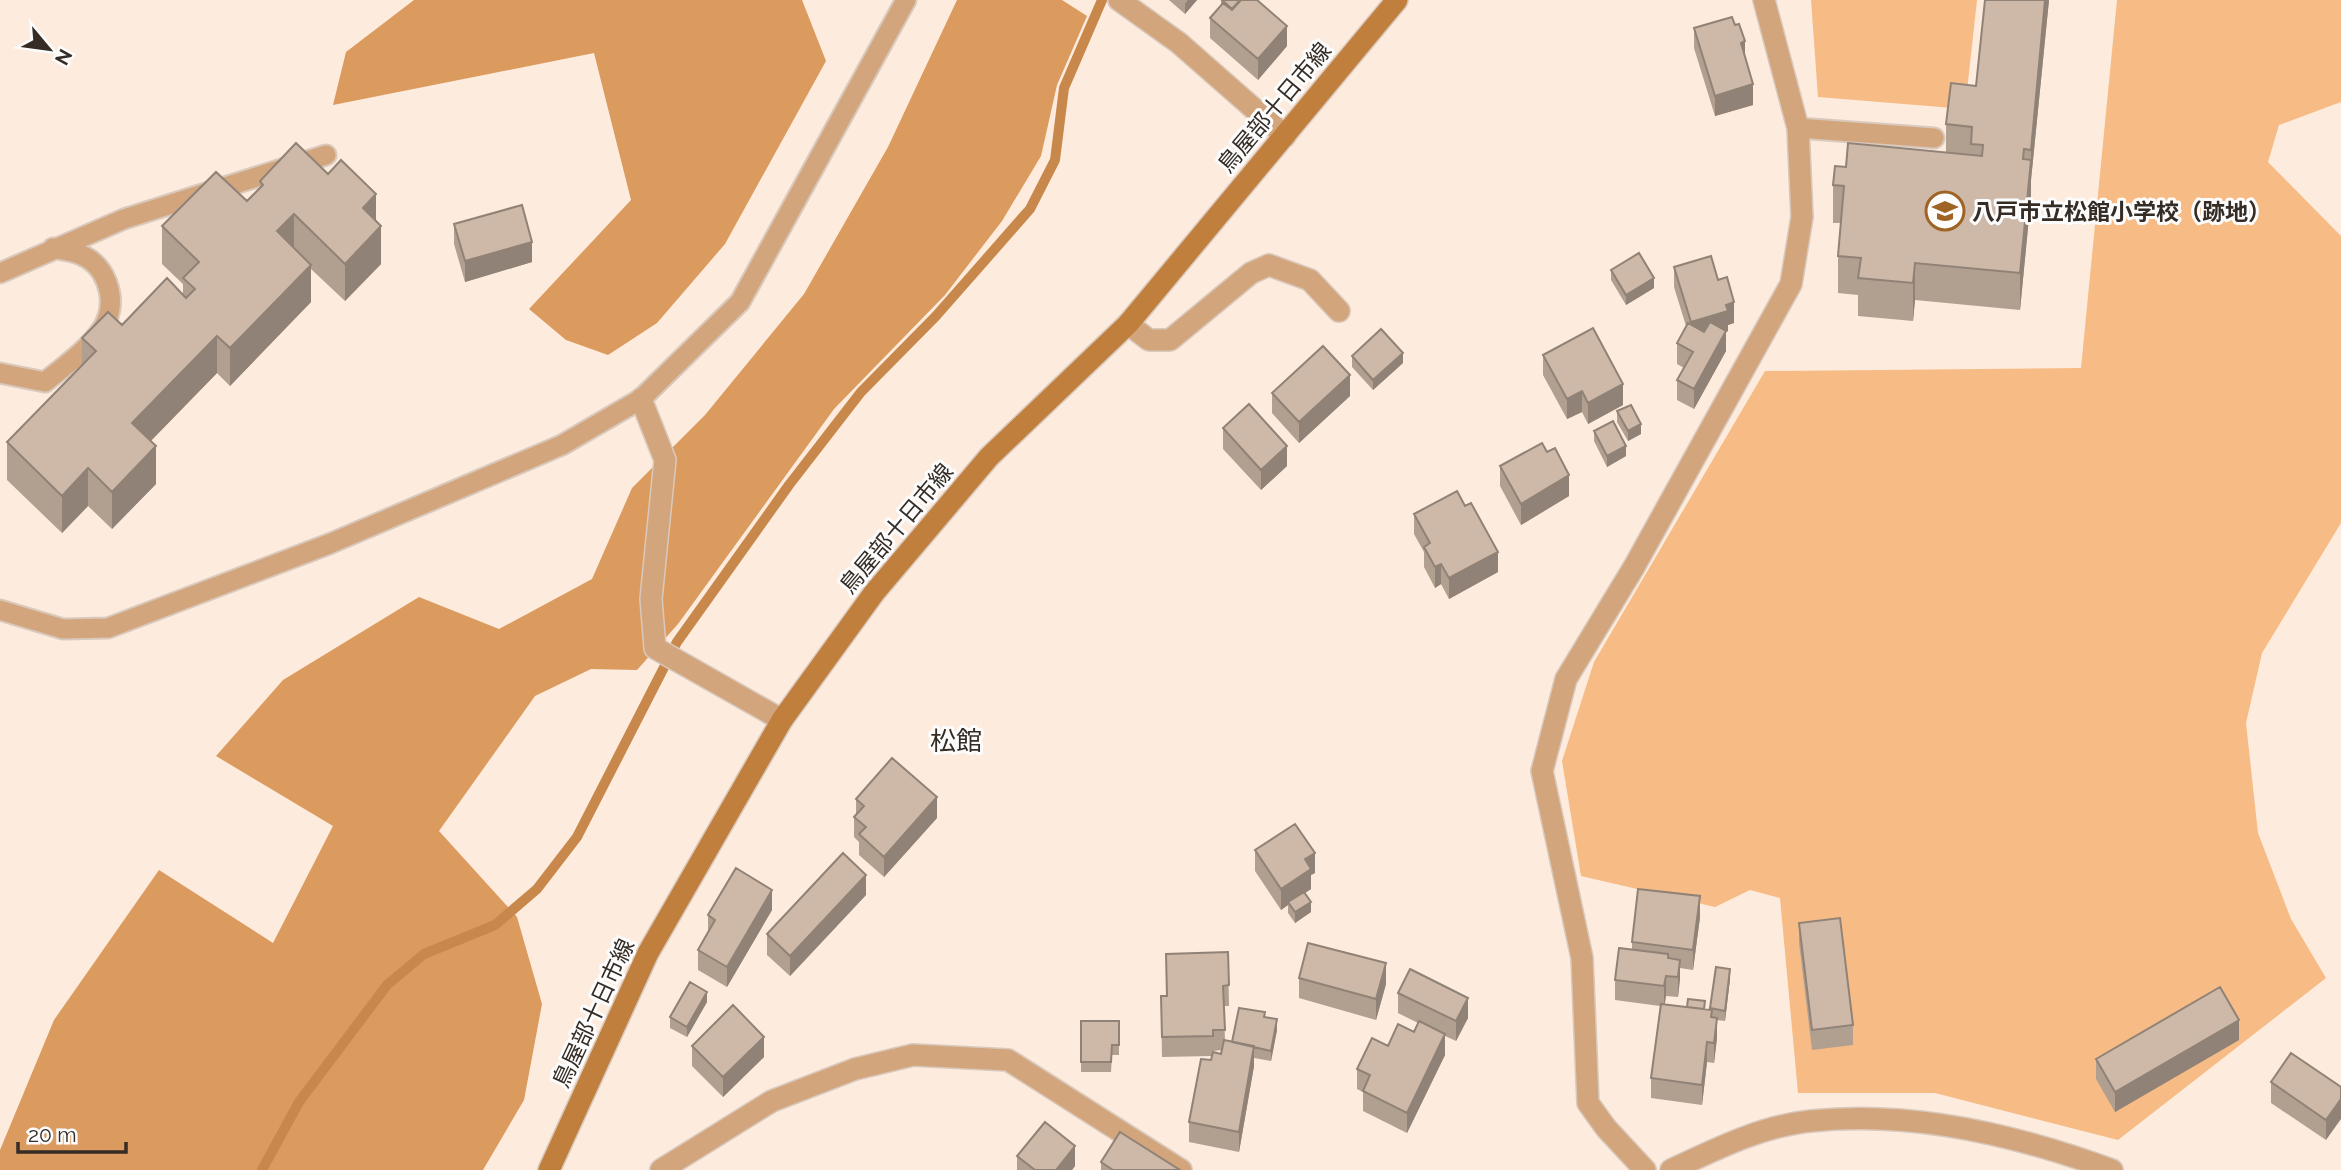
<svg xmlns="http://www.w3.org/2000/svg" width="2341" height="1170" viewBox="0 0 2341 1170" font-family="Raleway,'Noto Sans JP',sans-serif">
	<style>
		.green { fill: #f7bb85 }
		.forest { fill: #db9a5e }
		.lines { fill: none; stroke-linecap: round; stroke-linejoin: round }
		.stream { stroke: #c8884c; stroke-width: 10 }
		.service-casing { stroke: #d9c9bc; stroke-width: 23 }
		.minor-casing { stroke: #d9c9bc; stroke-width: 24 }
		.secondary-casing { stroke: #d9c9bc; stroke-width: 24 }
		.service { stroke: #d2a57d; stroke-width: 19 }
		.minor { stroke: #d2a57d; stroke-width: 21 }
		.secondary { stroke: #c17f3e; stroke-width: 21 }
		.wall { fill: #b19f90; fill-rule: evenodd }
		.shaded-wall { fill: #908276 }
		.building { fill: #ceb9a8; stroke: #908276; stroke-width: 2 }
		.labels { text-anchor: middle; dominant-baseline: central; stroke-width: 6; stroke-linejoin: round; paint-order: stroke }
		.street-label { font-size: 23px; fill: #342c25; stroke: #fcfcfc }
		.poi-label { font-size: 23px; font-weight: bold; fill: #342c25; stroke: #fcfcfc; text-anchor: start }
		.quarter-label { font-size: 26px; fill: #342c25; stroke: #fcfcfc }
	</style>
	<rect width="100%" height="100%" fill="#fdebdd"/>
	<path class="green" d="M1811,0h166l-12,109 -147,-12z
		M2117,0h224v102l-62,23 -11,37 73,74v287l-79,130 -16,70 12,110 33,86 35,59 -208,162 -183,-47h-137l-18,-195 -30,-8 -35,17 -134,-31 -19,-115 32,-99 171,-291 316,-3z"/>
	<path class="forest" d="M414,0h388l24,61 -101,183 -68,79 -49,32 -42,-15 -37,-31 102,-109 -37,-147 -261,52 13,-53z
		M957,0h105l25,16 -30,69 -16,71 -39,65 -57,74 -111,114 -156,215 -41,46 -46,-1 -56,27 -96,135 78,86 25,87 -18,96 -41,70h-483v-20l54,-130 105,-150 114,73 60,-117 -117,-70 67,-76 136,-83 80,32 93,-50 40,-91 73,-73 99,-121 84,-147z"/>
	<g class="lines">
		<path class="stream" d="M262,1170l37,-68 88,-117 37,-31 71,-29 42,-36 40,-52 100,-195 112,-157 72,-93 75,-76 94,-107 25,-49 9,-72 38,-88"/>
		<defs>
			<path id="service" d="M1798,128l136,10
				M0,273l124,-54 202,-64
				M0,373l45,9c17,-14 52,-39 61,-60 11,-25 0,-58 -27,-68 -8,-3 -18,-4 -26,-6
				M0,610l63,19 45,-1 221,-84 233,-99 79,-46 99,-97 166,-302"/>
			<path id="minor" d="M1119,0l60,43 106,93
				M1128,324l21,16h21l81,-67 18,-8 41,15 29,31
				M641,399l24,61 -14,139 4,49 127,72
				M661,1170l111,-69 83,-32 58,-14 95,5 173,110
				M1645,1170l-39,-42 -18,-25 -6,-145 -40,-187 24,-92 68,-112 157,-283 11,-67 -4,-89 -34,-128
				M1671,1170c45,-21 90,-44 140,-49 102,-11 206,14 301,49"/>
			<path id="secondary" d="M549,1170l99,-217 134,-233 92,-127 115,-136 139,-133 269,-324"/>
		</defs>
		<use href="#service" class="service-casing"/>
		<use href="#minor" class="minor-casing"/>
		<use href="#secondary" class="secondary-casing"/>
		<use href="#service" class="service"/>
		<use href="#minor" class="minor"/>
		<use href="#secondary" class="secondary"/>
	</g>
	<path class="wall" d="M1169,0h28l-12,14z
		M1221,0h36l30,46 -29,34 -48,-42v-20l11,-13z
		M2049,0l-18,180v17l-11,113 -105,-10 -2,21 -55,-5v-21l-20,-2v-37l3,-33h-8v-38l13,-18 100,-15v-28l30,-38z
		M1694,28l51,29 8,48 -38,11 -21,-68z
		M260,181l116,40 5,43 -36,37 -34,-32v33l-81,84 -13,-13 -66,68 5,43 -44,45 -24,-23 -26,27 -55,-53v-38l75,-77v-27l40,-13 61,-30v-11l-21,-20v-38l85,-25 13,-12z
		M454,224l78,38 -67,20 -11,-38z
		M1674,267l44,13 16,43 -6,2v6l-2,1v19l-32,58 -17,-9v-20l7,-12 -7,-4v-21l9,-17 -12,-39z
		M1611,270l43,18 -28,17 -15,-25z
		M1543,355l80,50 -35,19 -6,-12 -15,7 -24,-44z
		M1352,356l51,7 -30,27 -21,-23z
		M1272,393l78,3 -51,47 -27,-30z
		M1617,411l24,23 -13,7 -11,-19z
		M1223,428l64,38 -26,24 -38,-41z
		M1594,431l32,25 -19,11 -13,-26z
		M1500,466l69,30 -48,29 -21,-39z
		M1414,514l84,58 -49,27 -8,-15 -6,4 -11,-21v-15l-10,-18z
		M856,799l81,19 -53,59 -25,-22v-13l-5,-5v-20l2,-2z
		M1255,850l60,23 -4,2v14l-6,4 6,19 -16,11 -7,-10v-8l-7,5 -26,-39z
		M866,895l-76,81 -23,-21v-21z
		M772,910l-45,77 -29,-17v-20l10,-18v-17z
		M1700,917l-7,53 -13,-2 -2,29 -12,-1 -1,8 45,6 6,-43 14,12 -5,42 -8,-1v18l-3,25 -7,-1 -5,43 -51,-7v-20l9,-72 -45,-6v-20l17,-30v-8z
		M1799,923l54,102v20l-41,5 -13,-107z
		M1228,952l1,54h-5l1,35 7,1 33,-25 12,13 -6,31 -17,-3v8l-15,86 -50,-10v-20l23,-66 -50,1 -1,-61h6l-1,-42zM1222,1050l-1,4 -8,-2v-1z
		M1299,978l87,6 -10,36 -77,-22z
		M1398,993l70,25 -12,23 -11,-5v19l-38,78 -44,-22v-19l-6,-3v-20l31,-23 26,-14 4,-9 -20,-10z
		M707,1002l-20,35 -17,-9v-11z
		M1081,1021h38v34h-7l-1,17h-30z
		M2239,1040l-124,72 -19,-33v-20z
		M692,1046l72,11 -41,40 -31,-31z
		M2271,1082l70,5 -15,53 -55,-37z
		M1017,1156l58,10 -3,4h-55z
		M1101,1162l79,8h-79z"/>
	<path class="shaded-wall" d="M1188,0h9l-12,14v-10z
		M2045,0h4l-18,180v17l-11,113v-37l11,-106v-17z
		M1287,26v20l-29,34v-21z
		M1745,41v21l-4,-19z
		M1753,84v21l-38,11v-20z
		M376,194v38l-13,-24z
		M294,214v37l-17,-20z
		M381,226v38l-36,37v-37z
		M532,242v20l-67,20v-21z
		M1915,263v37l-2,21v-38z
		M311,265v37l-81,84v-38z
		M1654,278v10l-28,17v-10z
		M1734,302v21l-6,2v6l-2,1v19l-32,58v-20l31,-57 -34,11v-21l35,-17z
		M217,336v37l-85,87v-37z
		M1403,353v10l-30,27v-10z
		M1350,375v21l-51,47v-21z
		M1623,384v21l-35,19v-21z
		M1582,391v21l-15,7v-20z
		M1641,424v10l-13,7v-10z
		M156,446v38l-44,45v-37z
		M1287,446v20l-26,24v-20z
		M1626,446v10l-19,11v-11z
		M88,468v38l-26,27v-37z
		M1569,475v21l-48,29v-21z
		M1498,552v20l-49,27v-21z
		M1441,564v20l-6,4v-21z
		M937,797v21l-53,59v-20z
		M1315,853v20l-4,2v14l-22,15 -1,-2v3l-7,5v-21l24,-30z
		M866,875v20l-76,81v-20z
		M772,890v20l-45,77v-20z
		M1700,896v21l-7,53v-20z
		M1311,902v10l-16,11v-11z
		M1680,960v20l-2,17v-20z
		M1386,963v21l-10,36v-21z
		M1730,969v10l-5,42v-10z
		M1666,976v20l-2,10v-20z
		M707,992v10l-20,35v-10z
		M1468,998v20l-12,23v-20z
		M1717,1018v20l-3,25v-20z
		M1277,1019v11l-6,31v-10z
		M2239,1020v20l-124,72v-20z
		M1445,1034v21l-38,78v-20z
		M764,1037v20l-41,40v-20z
		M1707,1042v20l-5,43v-20z
		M1254,1046v20l-15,86v-20z
		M2341,1099v20l-15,21v-20z
		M1075,1146v20l-3,4h-16z"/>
	<path class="building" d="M1222,0h18l-8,9z
		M1241,0h16l30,26 -29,33 -48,-41 13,-15 9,7z
		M1985,0h60l-14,150 -7,-1 -1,10 8,1 -11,113 -105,-10 -2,20 -55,-5 3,-20 -23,-2 6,-70 -11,-1 2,-19 11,1 2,-24 134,13 1,-11 -12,-1 1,-17 -26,-3 5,-41 25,3z
		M1732,17l3,8 4,-1 6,17 -4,2 12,41 -38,12 -21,-68z
		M296,143l32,31 13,-14 35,34 -13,14 18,18 -36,38 -51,-50 -17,17 34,34 -81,83 -13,-12 -85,87 24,23 -44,46 -24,-24 -26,28 -55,-54 89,-91 -14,-13 26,-26 14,13 45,-47 19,20 9,-9 -12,-11 16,-16 -37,-36 54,-54 31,29 16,-16 -3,-4z
		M522,205l10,37 -67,19 -11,-37z
		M1639,253l15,25 -28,17 -15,-25z
		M1711,256l7,24 9,-3 7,25 -8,3 2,6 -37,11 -17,-55z
		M1710,322l16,9 -32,58 -17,-9 16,-28 -16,-9 11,-20 16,9z
		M1593,328l30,56 -35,19 -6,-12 -15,8 -24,-44z
		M1381,329l22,24 -30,27 -21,-24z
		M1323,346l27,29 -51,47 -27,-29z
		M1249,404l38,42 -26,24 -38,-42z
		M1631,405l10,19 -13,7 -11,-20z
		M1613,421l13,25 -19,10 -13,-25z
		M1542,443l5,9 8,-4 14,27 -48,29 -21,-38z
		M1457,491l8,15 6,-3 27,49 -49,26 -8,-14 -6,3 -11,-20 6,-4 -16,-29z
		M892,758l45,39 -53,60 -25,-23 7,-7 -12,-10 10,-11 -8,-7z
		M1295,824l20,29 -10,6 6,10 -30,20 -26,-39z
		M843,853l23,22 -76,81 -23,-22z
		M736,868l36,22 -45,77 -29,-17 17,-30 -7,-5z
		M1638,889l62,7 -7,54 -61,-8z
		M1304,892l7,10 -16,10 -7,-10z
		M1840,918l13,107 -41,5 -13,-107z
		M1308,943l78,20 -10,36 -77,-21z
		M1619,948l49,6v4l12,2 -2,17 -12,-1 -2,10 -49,-6z
		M1228,952l1,33 -6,1 2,44h-12v6l-51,1 -1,-41h6l-1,-42z
		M1716,967l14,2 -5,42 -15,-3z
		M1410,969l58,29 -12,23 -58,-28z
		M690,982l17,10 -20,35 -17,-10z
		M2220,987l19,33 -124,72 -19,-33z
		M1688,999l17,2 -1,8 -17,-2z
		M1661,1004l51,6 -1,7 6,1 -3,25 -7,-1 -5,43 -51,-7z
		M733,1005l31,32 -41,40 -31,-31z
		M1239,1008l26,4 -1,5 13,2 -6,32 -39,-9z
		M1081,1021h38v24h-7l-1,17h-30z
		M1419,1021l26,13 -38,79 -44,-22 7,-16 -13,-6 15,-31 16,8 10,-22 16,8z
		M1224,1040l30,6 -15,86 -50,-10 12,-63 10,1 2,-8 8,2z
		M2291,1053l50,34v12l-15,21 -55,-38z
		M1045,1122l30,24 -19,24h-21l-18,-14z
		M1120,1132l60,38h-67l-12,-8z"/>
	<defs>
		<symbol id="school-ring" viewBox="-11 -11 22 22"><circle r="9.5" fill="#fcfcfc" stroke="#9f6325" stroke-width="1.5"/><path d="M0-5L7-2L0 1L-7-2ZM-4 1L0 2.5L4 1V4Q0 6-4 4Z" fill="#9f6325"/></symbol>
	</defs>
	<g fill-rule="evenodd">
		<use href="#school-ring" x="1923" y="189" width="44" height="44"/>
	</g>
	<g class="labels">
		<g class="street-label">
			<text transform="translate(1274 107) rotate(-50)">鳥屋部十日市線</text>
			<text transform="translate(896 528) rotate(-50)">鳥屋部十日市線</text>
			<text transform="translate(593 1013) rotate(-65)">鳥屋部十日市線</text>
		</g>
		<g class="poi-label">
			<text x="1972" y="211">八戸市立松館小学校（跡地）</text>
		</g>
		<g class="quarter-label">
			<text x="956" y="741">松館</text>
		</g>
	</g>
	<g transform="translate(49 49) rotate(119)" stroke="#fcfcfc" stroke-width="5" paint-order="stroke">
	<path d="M0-5L12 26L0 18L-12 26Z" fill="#342c25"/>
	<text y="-10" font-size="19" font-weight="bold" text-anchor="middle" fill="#342c25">N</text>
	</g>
	<path d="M18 1142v10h108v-10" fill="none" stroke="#342c25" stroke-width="3.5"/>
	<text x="28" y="1142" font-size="21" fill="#342c25" stroke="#fcfcfc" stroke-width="5" paint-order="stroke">20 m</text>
</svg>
